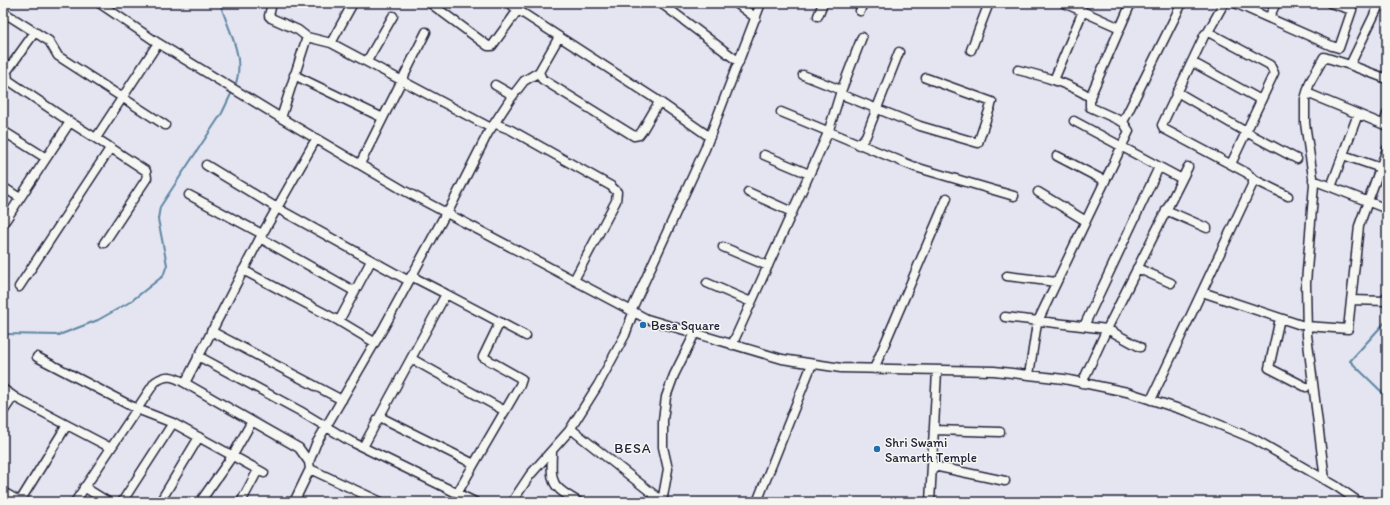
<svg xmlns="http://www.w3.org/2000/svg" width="1390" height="505" viewBox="0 0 1390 505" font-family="Itim,sans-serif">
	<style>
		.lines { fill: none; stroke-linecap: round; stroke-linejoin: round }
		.stream { stroke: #5e86a2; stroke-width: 2 }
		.minor-casing { stroke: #22223b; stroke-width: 11 }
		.minor { stroke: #f6f6f2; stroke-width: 8 }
		.poi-dot { fill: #1f6fb2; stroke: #f6f6f2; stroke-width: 1.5 }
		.labels { text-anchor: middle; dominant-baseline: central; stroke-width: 3; stroke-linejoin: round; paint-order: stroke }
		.poi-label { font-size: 13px; fill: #22223b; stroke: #f6f6f2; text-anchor: start }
		.neighbourhood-label { font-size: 14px; letter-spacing: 1px; fill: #22223b; stroke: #f6f6f2 }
	</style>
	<rect width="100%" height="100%" fill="#e4e5f1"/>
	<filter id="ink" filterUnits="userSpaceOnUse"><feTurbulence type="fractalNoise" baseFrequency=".025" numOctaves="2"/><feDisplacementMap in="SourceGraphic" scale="8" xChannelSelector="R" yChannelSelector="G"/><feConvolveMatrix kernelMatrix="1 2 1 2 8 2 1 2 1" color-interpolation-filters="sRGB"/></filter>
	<g filter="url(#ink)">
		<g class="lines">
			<path class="stream" d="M220,3c8,27 26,54 15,83
				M1387,320l-37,41 37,36
				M3,334l56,1 39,-15 32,-18 33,-26 4,-11 -9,-46 2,-12 62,-94 10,-21"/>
			<defs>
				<path id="minor" d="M99,3l59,40 123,75 122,72 244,129 135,40 59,9 153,3 70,8 63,13 62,20 65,27 82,47 23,16
					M272,3l-3,13 2,2 27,12 9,7 24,6 160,85
					M430,3l58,43h4l26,-36 136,88 56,39
					M509,3l9,7
					M661,3l78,59
					M736,3l20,15
					M1064,3l56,25
					M1235,3l97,43 7,2 13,-38 -22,-7
					M860,11l3,-8
					M3,12l46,29 9,15 107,69
					M818,16l5,-13
					M1269,18l7,-15
					M35,32l-28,39 1,9 62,42
					M1208,32l16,-29
					M331,43l22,-40
					M971,50l18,-47
					M367,61l26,-45
					M1192,62l69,38
					M1350,65l37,14
					M1018,70c25,6 50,13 72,27v10l33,15
					M539,72l3,7 92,57 5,-1 3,-4 17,-29
					M294,75l89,43
					M803,75l38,15
					M1054,80l29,-69
					M1177,92l69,40 51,27
					M1307,93l80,33
					M840,94l80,32 58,17 14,-41 -66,-24
					M1090,97l41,-94
					M511,98l13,-17 15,-9 20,-35
					M781,112l134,55 99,29
					M281,118l26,-81
					M1074,121l108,58
					M496,124l15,6 100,56 6,6 -1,9 -42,79
					M1384,125l3,-11
					M3,131l43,27
					M96,138l62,-95
					M859,145l7,-9 33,-84
					M764,155l45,19
					M1343,155l44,15
					M1057,156l48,25
					M360,164l66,-132
					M206,165l71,43 132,73
					M1253,179l35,17
					M1313,180l74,29
					M3,187l17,11
					M1331,187l27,-73
					M748,192l44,20
					M1038,192l48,29
					M189,195l73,39
					M1166,210l41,18
					M447,214l41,-81 23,-35 -2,-5 -14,-8
					M3,224l67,-102 38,24 1,4 -90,137
					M260,238l94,53
					M104,243l43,-65 -1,-7 -38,-25
					M723,247l45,19
					M1137,268l34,15
					M243,270l96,51 35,21
					M1007,276l49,6
					M707,283l44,19
					M1202,292l99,33
					M446,294l80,42
					M1351,300l35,1 1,-5
					M631,311l74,-162 56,-146
					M1005,317l102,12 33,18
					M1280,318l-11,50 37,19
					M339,321l32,-60
					M1084,326l75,-159
					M1306,326l42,3 11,-103 28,-77
					M211,331l131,69
					M732,345l96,-212 12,-39 22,-57
					M198,356l102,55 50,30 125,61
					M37,357l100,52 36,14 91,50
					M412,359l93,52
					M874,369l73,-171
					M1029,375l8,-52 92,-192 -6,-9 59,-119
					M185,383l114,65 10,14
					M1082,383l25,-54 81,-162
					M3,389l13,9
					M1151,400l102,-217v-4l-6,-6 -83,-44 -2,-4 43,-91 3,-2 62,33 4,8 -43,91
					M3,412l8,-12 5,-2 51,27
					M380,417l94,47 46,-79 2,-6 -39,-22 17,-35
					M571,429l91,72
					M935,430l65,2
					M363,447l83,-153 -35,-18
					M552,451c-1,32 -2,35 27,51
					M934,466l71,15
					M310,469l71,33
					M1325,480l-18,-145 -1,-52 8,-99 -9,-61v-24l5,-17 14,-25 26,8 30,-62
					M84,487l24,15
					M3,492l18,10
					M458,492l16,-28
					M20,501l47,-76 44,23
					M75,502l80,-120c12,-8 18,-6 30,1l75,-145 56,-99
					M122,502l51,-79
					M160,502l39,-65
					M200,502l33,-47 18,-32
					M241,502l17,-32
					M294,502l16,-33 -1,-7 7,-18 68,-117 62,-114
					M512,502l18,-27 39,-44 29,-46 27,-50 8,-22
					M662,502l6,-33 -5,-22v-27l3,-23 8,-22 21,-42
					M757,502l55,-138
					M930,502l7,-131"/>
			</defs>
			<use href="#minor" class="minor-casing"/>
			<use href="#minor" class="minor"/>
		</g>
	</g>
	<g class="poi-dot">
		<circle cx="643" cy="325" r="4"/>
		<circle cx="877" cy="449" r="4"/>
	</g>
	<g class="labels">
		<g class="poi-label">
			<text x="651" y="325">Besa Square</text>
			<text x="885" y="442">Shri Swami<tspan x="885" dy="15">Samarth Temple</tspan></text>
		</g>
		<g class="neighbourhood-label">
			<text x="633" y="448">BESA</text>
		</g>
	</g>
	<rect width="1390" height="505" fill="none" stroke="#f6f6f2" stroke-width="16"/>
	<rect x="8" y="8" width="1374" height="489" fill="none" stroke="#22223b" stroke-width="1.5" filter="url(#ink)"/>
</svg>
